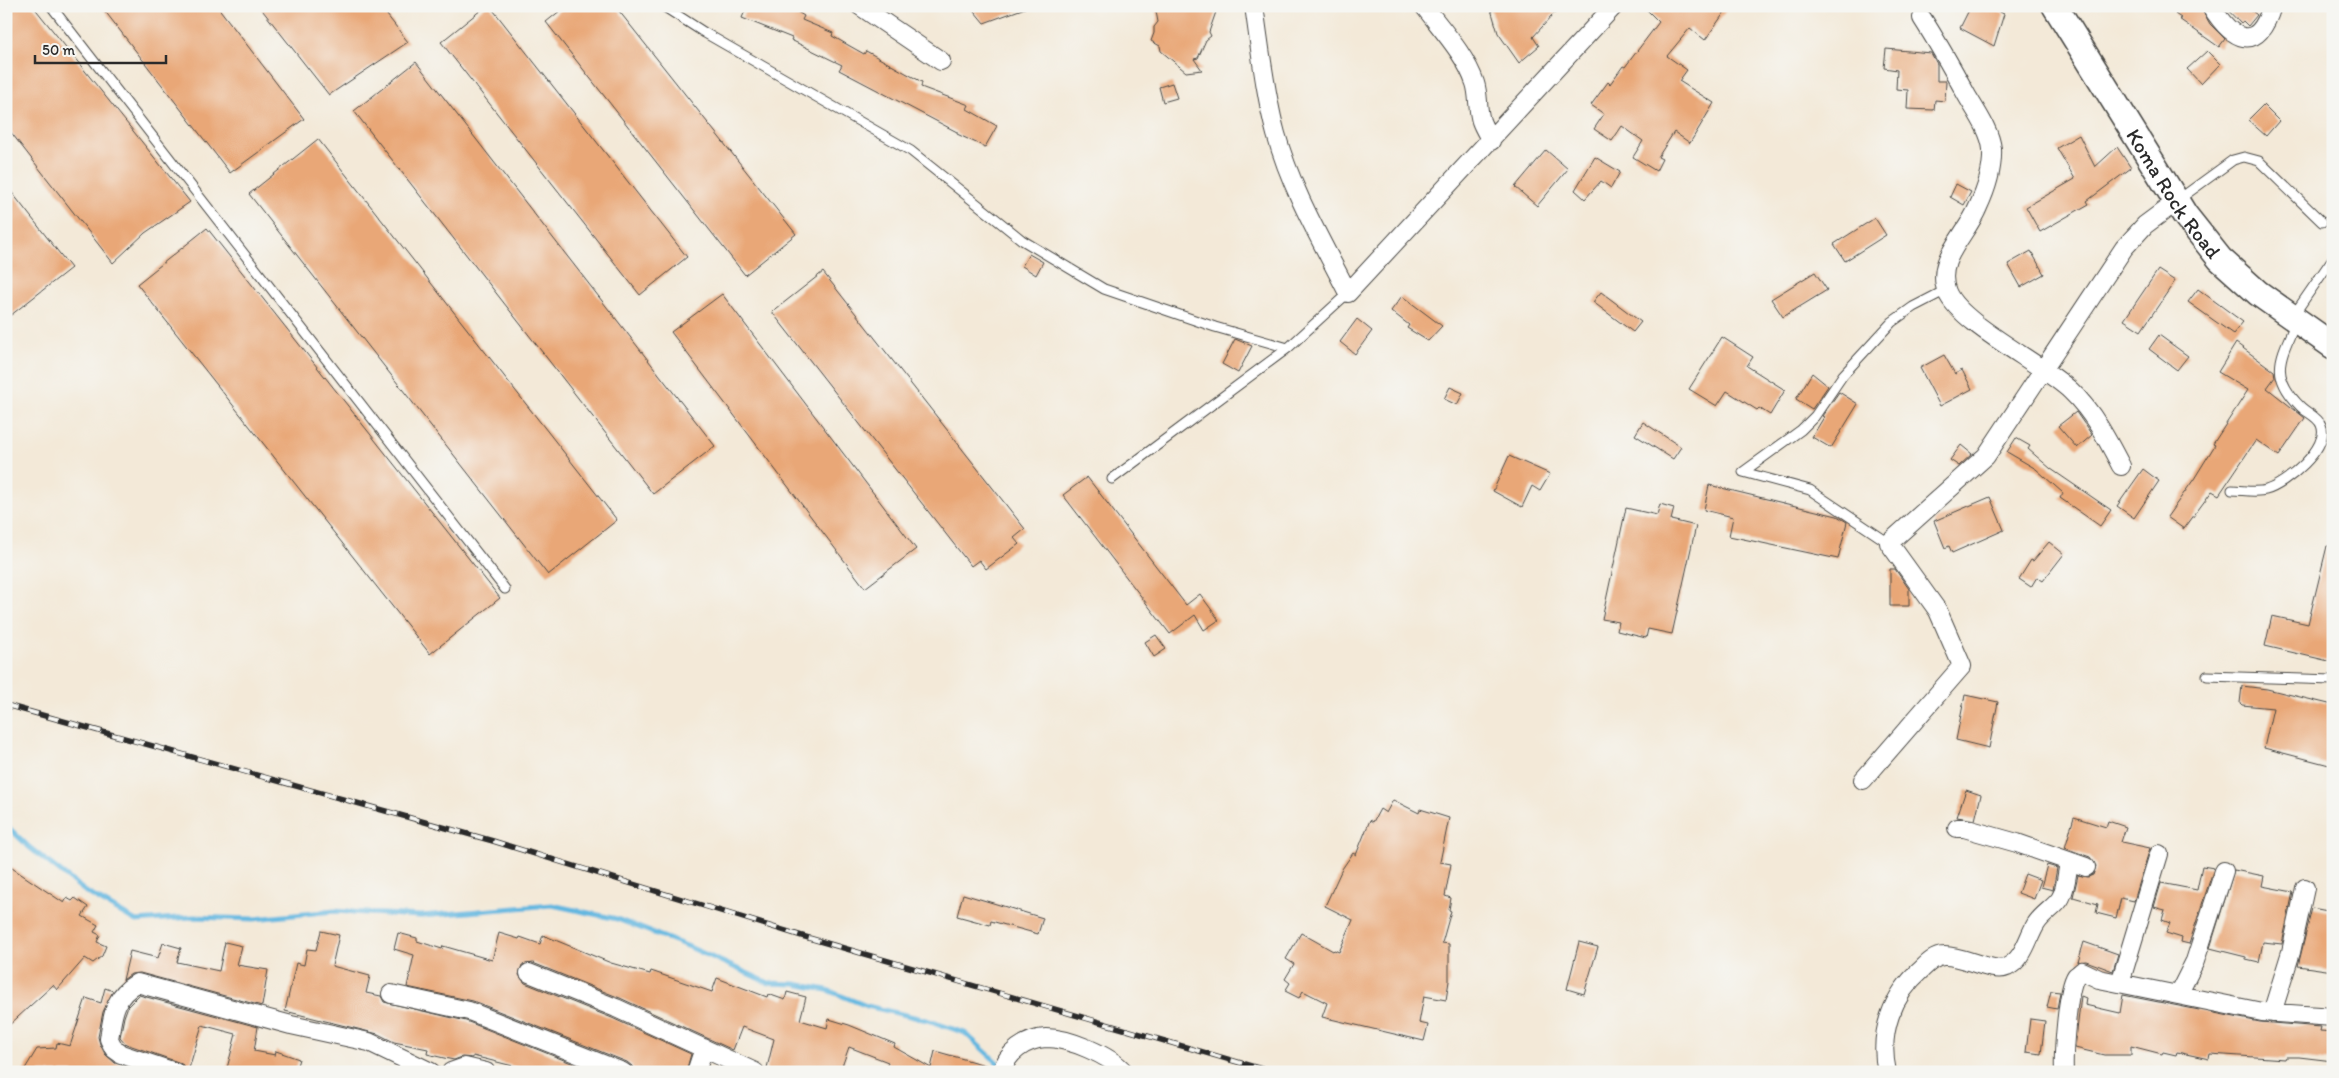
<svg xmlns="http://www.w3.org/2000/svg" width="2339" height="1078" viewBox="0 0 2339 1078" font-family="Itim,sans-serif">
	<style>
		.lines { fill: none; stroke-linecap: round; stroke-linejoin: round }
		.stream { stroke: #64b7e0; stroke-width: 5 }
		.building { fill: #e9a777 }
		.lane-casing { stroke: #494845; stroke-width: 11 }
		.street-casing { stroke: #494845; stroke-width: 20 }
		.secondary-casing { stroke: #494845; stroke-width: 28 }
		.lane { stroke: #fff; stroke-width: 9 }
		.street { stroke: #fff; stroke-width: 18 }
		.secondary { stroke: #fff; stroke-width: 25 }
		.rail-casing { stroke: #2b2b2b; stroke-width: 5.5 }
		.rail { stroke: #f6f6f2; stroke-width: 4; stroke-dasharray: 11; stroke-linecap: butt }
		.labels { text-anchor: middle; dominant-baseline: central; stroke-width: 4; stroke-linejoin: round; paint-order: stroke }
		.street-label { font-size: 21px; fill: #2b2b2b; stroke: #f6f6f2 }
	</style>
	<rect width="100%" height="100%" fill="#f6f6f2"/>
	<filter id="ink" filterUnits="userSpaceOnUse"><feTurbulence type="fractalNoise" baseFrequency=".02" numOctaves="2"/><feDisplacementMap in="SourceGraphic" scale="10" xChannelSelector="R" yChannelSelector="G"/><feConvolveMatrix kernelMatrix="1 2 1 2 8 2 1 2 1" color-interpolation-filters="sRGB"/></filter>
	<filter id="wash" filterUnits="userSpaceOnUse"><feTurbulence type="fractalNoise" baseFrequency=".0096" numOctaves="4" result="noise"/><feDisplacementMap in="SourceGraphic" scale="20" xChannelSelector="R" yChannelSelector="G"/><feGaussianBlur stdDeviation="1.12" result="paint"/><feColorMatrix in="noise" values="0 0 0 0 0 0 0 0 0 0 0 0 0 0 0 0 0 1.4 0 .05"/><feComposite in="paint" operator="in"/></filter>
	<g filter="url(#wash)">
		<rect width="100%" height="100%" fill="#f3e9d8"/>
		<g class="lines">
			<path class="stream" d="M6,825l23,22 57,45 50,29 57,-4 61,2 80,-8 87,5 131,-11 65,14 70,27 82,37 26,1 32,6 40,16 60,14 38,13 35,32"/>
		</g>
		<g id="blocks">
			<path class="building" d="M6,6h27l157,196 -45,31 -32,30 -107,-137z
				M101,6h116l87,113 -74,54z
				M259,6h121l28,36 -79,53z
				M486,6h4l197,251 -47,38 -199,-253z
				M566,6h49l181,228 -51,41 -199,-253z
				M747,6h41l16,10 -2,4 31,13 -1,3 32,18 2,-3 56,31 -1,5 48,18 -2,4 30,17 -12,21 -28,-13v-2l-118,-62 3,-5 -51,-25 1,-2 -50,-20z
				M970,6h55v2l-41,15z
				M1155,6h63l-9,26 2,4 -5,4 -8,18 -4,1 8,11 -16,2 -25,-21 -1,-5 -9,-5 3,-8v-6l4,-5z
				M1490,6h71l-28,31 6,9 -20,17 -21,-30z
				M1643,6h86l-24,34 -15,-12 -23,28 20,14 -8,11 35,22 -24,40 -16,-11 -16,25 4,2 -6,12 -23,-14 10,-16 -21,-15 -10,15 -18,-12 10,-15 -13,-9 17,-23 2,2 13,-18 2,1 34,-45z
				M1971,6h17l16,8 -10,32 -34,-18z
				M2174,6h26l10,18 15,15 -6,8 -40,-28 2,-1 -6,-4 3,-2z
				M2224,6h33l-5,5 5,4 -9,11 -5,-5 -2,3z
				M1886,49l45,4 6,11v17h9l-1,20 -10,-1 -1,10 -27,-1 1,-19 -12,-1 1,-19 -13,-2z
				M2207,51l13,13 -19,20 -14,-15z
				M416,62l299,384 -62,48 -299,-383z
				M1172,83l5,15 -14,4 -4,-15z
				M2263,105l16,16 -13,15 -18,-16z
				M2079,135l16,32 22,-20 14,21 -44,33 2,3 -49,28 -14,-25 49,-28 -18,-31z
				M318,139l299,381 -69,55 -299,-381z
				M1546,150l22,19 -31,37 -22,-19z
				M1595,157l25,15 -9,16 -10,-7 -16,18 -10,-9z
				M1956,184l15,8 -7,13 -14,-8z
				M6,185l65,83 -65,51z
				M1875,218l11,17 -41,26 -11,-17z
				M207,228l293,370 -70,56 -293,-370z
				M2031,251l13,23 -23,13 -13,-23z
				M1029,254l14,8 -7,13 -14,-9z
				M2158,270l17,11 -34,50 -17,-11z
				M823,272l202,257 -11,9 5,6 -33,25 -7,-9 -8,6 -199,-254z
				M1815,272l12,18 -44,27 -12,-18z
				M2198,289l45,33 -10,12 -45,-32z
				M1601,292l40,30 -8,10 -40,-30z
				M722,294l194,255 -51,39 -194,-256z
				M1402,296l40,30 -14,15 -21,-13 2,-3 -18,-14z
				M1357,319l15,12 -17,23 -15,-12z
				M2159,335l29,21 -11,14 -28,-21z
				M1722,337l31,20 -6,9 38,24 -15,25 -11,-7 -2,2 -30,-19 -10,15 -28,-17z
				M1235,339l17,7 -14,27 -16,-9z
				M2236,343l38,28 1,6 -8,11 38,30 -26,38 -23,-16 -37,55 -7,-4 -28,38 -17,-12 27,-38 21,-34 -2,-1 35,-54 -30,-18z
				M1944,355l11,19 7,-4 10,19 -32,17 -20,-38z
				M1812,373l16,13 -16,23 -16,-10z
				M1450,387l13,6 -6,12 -13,-6z
				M1839,392l19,12 -27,44 -19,-11 12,-20 -2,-1z
				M2076,412l16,23 -15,13 -19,-22z
				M1643,422l38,25 -8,12 -38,-24z
				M2016,438l14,8 -2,3 23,20 60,41 -11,16 -40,-28 3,-5 -27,-24 -29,-17z
				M1961,445l11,9 -13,12 -9,-6z
				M1509,456l41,18 -10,17 -8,-5 -10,21 -29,-16z
				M2143,469l16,12 -25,37 -17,-12z
				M1087,477l99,128 14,-11 19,26 -15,10 -9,-15 -25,19 -107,-139z
				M1709,485l128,31 10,6 -9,37 -109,-23 4,-19 -29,-7z
				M1990,497l14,33 -52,23 -3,-7 -4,2 -11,-27z
				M1660,504l14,4 -3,12 25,6 -24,108 -24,-5 -2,9 -29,-7 2,-9 -17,-3 24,-111 31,7z
				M2049,542l15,12 -21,27 -6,-4 -6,10 -12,-8 12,-19 2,1z
				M2327,546h6v116l-68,-16 7,-30 36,8z
				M1890,569h5l14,20v17h-19z
				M1156,635l10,14 -12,8 -9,-15z
				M2242,686l25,3 66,16v61l-69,-18 9,-40 -31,-3 -2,-2z
				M1965,695l33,7 -9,46 -33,-8z
				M1966,790l15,5 -6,25 -18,-3z
				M1393,800l26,13 1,-4 29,9 -9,44 11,2 -6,32 6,2 -2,12 2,1 -9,32 7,1v37l-3,19 -22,-4 -5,27 9,2 -4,16 -102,-24 5,-14 -24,-12 -4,7 -14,-7 5,-8 -5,-4 9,-15 -8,-5 15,-26 32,18 1,-1 5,2 14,-32 -28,-14 17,-37 11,-16 3,2 14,-35 3,2 7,-13 6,4z
				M2074,817l32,10 2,-6 18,6 -5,15 29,6 -16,53 -13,-3 -5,20 -20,-5 2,-9 -25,-7 5,-22 10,2 5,-2 3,-9 -6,-9 -25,-9z
				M6,864l58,39 3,-5 5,3 3,-3 13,9 -6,9 16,9 -4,7 6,3 -3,7 9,4 -4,10 -9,7 -8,-5 -28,32 -4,-5 -47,43z
				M2047,865l10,3 -4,22 -12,-3z
				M2202,866l12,2 -25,76 -8,-2 1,-4 -16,-5 4,-10 -8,-3 3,-10 -11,-3 7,-24 36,7z
				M2234,870l30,6 -2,10 31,6 -11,52 -19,-2 -4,20 -13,-3v-2l-36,-9z
				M2025,874l16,6 -7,19 -16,-6z
				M963,894l80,24 -5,16 -47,-13 -1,4 -33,-9z
				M2312,908l21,4v59l-35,-5z
				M321,931l18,4 -7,31 38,10 -4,17 15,3 3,6 82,19 128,51h-57l-64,-16v2l-11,-1 -8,3 -10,-2 -17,-4 1,-5 -34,-7 -16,-8 -93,-23 11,-48 8,2 3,-16 9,1z
				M398,933l19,5v3l25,8 1,-3 49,14 7,-27 20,6 1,-2 20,7 3,-9 68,28 39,11 1,-3 61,21 5,-14 50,19 1,-3 17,6 2,-8 19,5 -6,23 27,8 2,-9 20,6 46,19 -1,3 37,21 4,-17 57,16v5h-108l4,-10 -39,-15 -9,25h-74l8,-33 -32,-12 -9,23 -113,-52 -87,-35 -11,2 -3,10 6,8 87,35 79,36 -5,18h-53l-1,-6 -5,-4 -154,-61 -66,-14 7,-32 -20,-6z
				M225,942l17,4 -5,19 31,5 -6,36 -122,-33 -9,1 -8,6 7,-29 28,7 5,-15 18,5 -4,14 42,9z
				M1579,942l19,5 -14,47 -17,-5z
				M2084,942l34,12 -5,17 -27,-10 -8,1z
				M105,988l8,3 -10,21 -5,25 2,7 5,10 10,9 26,9h-118l14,-23 19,-1 1,-5 13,3 16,-48 15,5z
				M2051,991l9,1 -3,17 -10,-2z
				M139,995l119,32 -4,24 21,4 1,-4 23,8 -4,13h-69l10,-38 -34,-9 -14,47h-3l-2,-7 -5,-3 -52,-18 -6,-7 4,-20 4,-11z
				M2123,995l137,27 61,5 -1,4 13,1v29l-34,-4h-13l-1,2 -75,-5 -1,5 -32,-7 -1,3 -13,-3 -1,2 -31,-8v9h-27l-29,-7 6,-52 5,2 -1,7 35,8z
				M2030,1019l15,2 -4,33 -15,-2z"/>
		</g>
	</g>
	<g filter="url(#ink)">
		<use href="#blocks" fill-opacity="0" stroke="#494845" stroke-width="1"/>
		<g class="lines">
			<defs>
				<path id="lane" d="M51,6l454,583
					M663,6l42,27 206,118 111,89 82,49 111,38 73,21
					M2178,200l55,-40 11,-3 15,4 63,61
					M2293,316l40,-58
					M1112,479l176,-131 60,-55
					M2232,490c10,0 24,3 34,0 19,-5 65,-43 55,-65 -3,-8 -14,-12 -20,-18 -33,-32 -20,-50 -5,-85
					M1889,543l-79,-53 -67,-18 58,-42 14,-14 28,-41 49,-53 21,-15 33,-17
					M2207,676l126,4"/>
				<path id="street" d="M860,6l81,55
					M1254,6c6,41 11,88 22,128 15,55 46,108 72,159l266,-287
					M1424,6c18,24 41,48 51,77 4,12 2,25 6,38 2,6 7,14 10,20
					M2211,6c21,34 46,49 61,0
					M1922,18c16,25 30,50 44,76 9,16 24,36 26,55 1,19 -6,41 -14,58 -11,28 -44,53 -31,85 13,32 96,72 124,99 22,21 36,48 50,75
					M1863,780l99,-114 -24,-55 -49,-68 97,-87 138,-208 21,-23 31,-23
					M1957,828h7l53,15 69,24
					M529,973l87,35 139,64
					M2120,983l39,-129
					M391,994l78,17 154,61
					M2178,995l17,-34 29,-90
					M2272,1013l19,-61 14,-64
					M175,1072l-54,-18 -7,-5 -5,-10c4,-24 4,-42 28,-56l154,42 78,17 62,30
					M451,1072l14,-5 21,5
					M696,1072l8,-24
					M1002,1072c4,-19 24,-33 44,-34 22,0 64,17 78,34
					M1887,1072c-9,-39 5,-77 35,-103 6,-6 13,-13 22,-13 18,-1 49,18 63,11 17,-8 20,-28 29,-43 6,-10 18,-16 24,-25 6,-9 7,-27 9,-37
					M2064,1072c-1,-17 3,-83 12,-96 0,0 5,-4 6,-5l17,8 163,33 71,5"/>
				<g id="secondary">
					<path id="s1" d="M2055,6l130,209 35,44 38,34 75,53"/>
				</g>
			</defs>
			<use href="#lane" class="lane-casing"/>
			<use href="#street" class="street-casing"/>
			<use href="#secondary" class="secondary-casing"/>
			<use href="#lane" class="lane"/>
			<use href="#street" class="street"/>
			<use href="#secondary" class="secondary"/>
			<defs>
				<path id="rail" d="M6,705l487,136 309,95 470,136"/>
			</defs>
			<use href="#rail" class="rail-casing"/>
			<use href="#rail" class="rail"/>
		</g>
	</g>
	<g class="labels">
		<g class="street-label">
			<text stroke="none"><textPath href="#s1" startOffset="222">Koma Rock Road</textPath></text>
		</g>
	</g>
	<rect width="2339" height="1078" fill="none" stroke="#f6f6f2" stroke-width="25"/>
	<path d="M35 55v8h131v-8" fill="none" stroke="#2b2b2b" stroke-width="2.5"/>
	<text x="42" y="55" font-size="15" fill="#2b2b2b" stroke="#f6f6f2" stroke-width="4" paint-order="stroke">50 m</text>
</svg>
